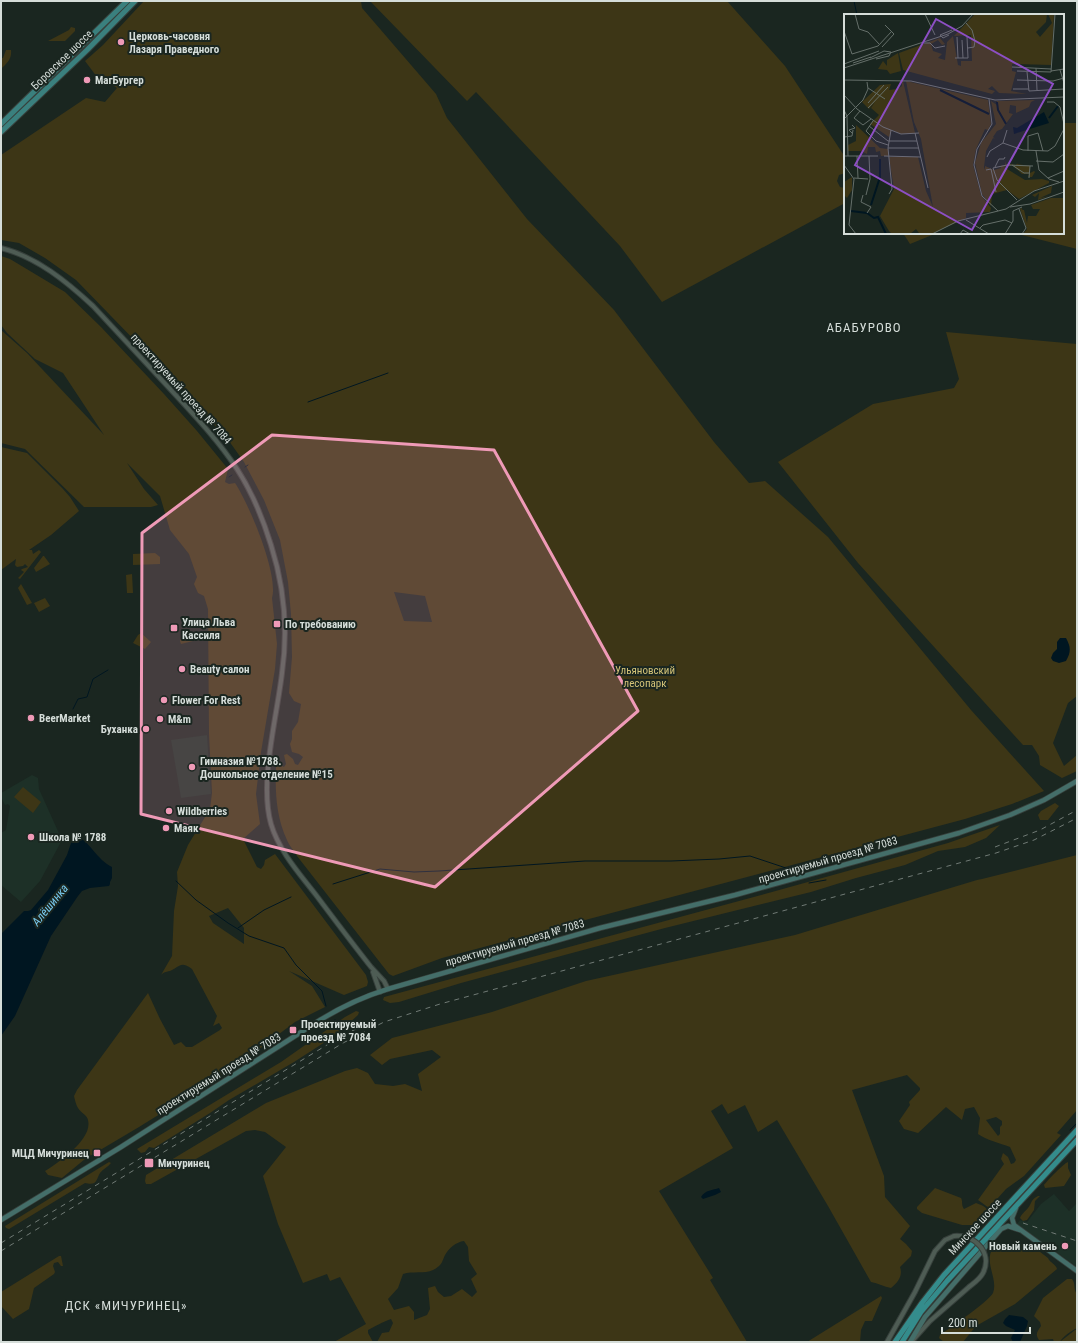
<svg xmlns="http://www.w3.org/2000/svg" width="1078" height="1343" viewBox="0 0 1078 1343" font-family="'Roboto Condensed',sans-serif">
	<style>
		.built { fill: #1d3027 }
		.green { fill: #3d3616; fill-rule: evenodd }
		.water { fill: #001621 }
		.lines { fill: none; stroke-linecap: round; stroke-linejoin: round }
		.stream { stroke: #001621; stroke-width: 1 }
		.tertiary-casing { stroke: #37403c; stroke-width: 6 }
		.secondary-casing { stroke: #37403c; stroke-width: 6 }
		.primary-casing { stroke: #37403c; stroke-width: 7 }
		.trunk-casing { stroke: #37403c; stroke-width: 7 }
		.tertiary { stroke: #4e5c54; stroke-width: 4 }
		.secondary { stroke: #446e69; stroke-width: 4.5 }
		.primary { stroke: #3a807e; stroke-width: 5 }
		.trunk { stroke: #348c8c; stroke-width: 5 }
		.rail { stroke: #707a75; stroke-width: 1; stroke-dasharray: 5 5; stroke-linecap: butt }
		.tertiary-bridge-casing { stroke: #37403c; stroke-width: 6; stroke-linecap: butt }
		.tertiary-bridge { stroke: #4e5c54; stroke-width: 4 }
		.marked { fill: #ef9ab7; fill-opacity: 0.2; stroke: #ef9ab7; stroke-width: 3; stroke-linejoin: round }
		.poi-dot { fill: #ef9ab7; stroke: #1a2620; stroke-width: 1.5 }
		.labels { text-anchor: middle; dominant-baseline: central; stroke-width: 4; stroke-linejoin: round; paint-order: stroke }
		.poi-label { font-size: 11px; font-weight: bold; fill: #d5ddd9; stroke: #1a2620; text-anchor: start }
		.street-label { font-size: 11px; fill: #d5ddd9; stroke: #1a2620 }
		.park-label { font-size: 11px; fill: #d2c277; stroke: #1a2620 }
		.water-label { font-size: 12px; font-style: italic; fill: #79cbf1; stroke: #1a2620 }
		.quarter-label { font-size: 13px; letter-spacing: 1px; fill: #d5ddd9; stroke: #1a2620 }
		.inset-river { fill: none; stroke: #001621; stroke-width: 2 }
		.inset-road { fill: none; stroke: #656f6a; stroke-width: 1 }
		.view { fill: #8d4fc4; fill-opacity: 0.15; stroke: #8d4fc4; stroke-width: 2 }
		.inset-edge { fill: none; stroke: #d5ddd9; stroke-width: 2 }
	</style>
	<rect width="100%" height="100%" fill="#1a2620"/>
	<path class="built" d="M207,735l4,59 -30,4 -10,-58z
		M32,775l6,3 1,11 23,51 -22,41 -19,21 -20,-17v-52l5,-3 4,-24 -2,-2 -3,1 -4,-8v-4z
		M1054,1194l15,17 7,-7 1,1v62l-60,-43 3,-4 7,2 14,-18z"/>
	<path class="green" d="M144,1h217l1,7 74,86 11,24 80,101 87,91 100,132 35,41 16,-2 63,56 143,173 73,81 -32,13 -47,15 -523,139 -49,18 -4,-2 -92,-118c-3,-5 -8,-11 -10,-16 -11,-23 -12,-49 -11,-74l2,-2 6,3 2,-3 -2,-9 3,-1 6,5 2,5 3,1 5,-8 -4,-3 -7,-2 -2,-8 2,-5v-8l6,-9 3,-18 -7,-3 -5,-8 3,-36 -1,-43 -3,-32 -8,-42 -16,-40 -20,-38 -15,-21 -53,-58 -100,-103 -31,-22 -26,-15 -18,-3v-85l85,-57 19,4 12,-14 -18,-12 -2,1 -12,-16 18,-16zM394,592l31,4 7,26 -28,-1z
		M370,1h357l58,65 60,91v16l-6,2 -2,6 3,6 5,1v15l-183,99 -42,-56 -144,-154 -9,9z
		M71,27l4,1v3l-10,10h-17l21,-11z
		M6,50h5c1,9 -4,13 -10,19v-11h2z
		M1063,123h14v126l-63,-16h49z
		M903,233h34l-27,11z
		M1,256l9,3 55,33 36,35 63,67 33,37 31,38 -3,13 4,2 6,-1c14,21 44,92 37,115l5,46 -2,25 -14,83 -5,42 4,30 -17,15 14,28 4,2 3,-4 1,-5 10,-6 91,121 2,7 -1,4 -23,9 -55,-24 23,15 13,21 -30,15 -61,46 -95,59 -54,32 -23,19 -14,-3 -3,-4c14,-9 48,-32 43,-51 -1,-5 -7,-7 -10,-12 -2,-3 -3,-8 -4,-12l3,-6 71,-97 12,26 14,26 7,-3 5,5h6l28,-17 2,-2 -3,-5 -6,3 4,-10 -25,-47c-12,-9 -13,-1 -22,2 -5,1 -6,1 -9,4l11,-19 2,-45 4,-25 -1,-14 11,-27 22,-36 2,-16 -3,-59 -1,-125 -4,-13 -6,-3 -4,-9 3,-7 -8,-23 -19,-24 -10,-34 -33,-33 17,26 14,16 -7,2h-67l-59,-58 -24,-6v-113l26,23 77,82 -41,-62 -28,-14 -28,-26 -6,-8zM228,908l16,20v16l-31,-21 -4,-7z
		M946,332l131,12v352l-9,7 -15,40 11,23 13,-11v16l-15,7 -22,-13 -1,-9 -7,-11h-9l-165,-182 -80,-101 95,-58 81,-16 5,-9z
		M1,447l26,6 36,36 7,8 9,14 -28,24 -22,15h3l1,4 6,-4 2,2 -21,27 -2,-1 6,-6 -3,-2 1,-1 6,-2 -3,-3 -2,2 -6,1 -2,-2 1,-6 -15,11z
		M155,553l5,4v7l-27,1v-11z
		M44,556l6,8 -14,8 -2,-4 9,-12z
		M132,574l1,19h-6l-1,-18z
		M21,584l11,19 -5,2 -9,-17z
		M45,598l5,8 -11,6 -5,-9z
		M184,631l8,4 1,6 -12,3 -1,-3z
		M141,633l10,9 -6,7 -12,-6 5,-8z
		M23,787l18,15 -8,11 -19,-16z
		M1055,803l4,3 -11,14h-8l-2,-5 3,-4z
		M1000,825l-14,13 -21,9 -27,4 -33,14 -49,13 -45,14 -146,36 -204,55 -62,19 -9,1 -7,-3 1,-3 388,-105 176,-49z
		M1077,855v255l-20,23 4,2 -37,41 -18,13 -17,19 -11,-8 26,-36 -3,-5 2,-6 5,4 3,7 3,-1 2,-3 -6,-13c-10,-4 -24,-7 -32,-13l2,-16 -6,-11 -9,2 -3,11 -16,-13 -28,26 -14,-4 -5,-8 11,-16 -1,-3 11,-12v-2l-13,-13 -55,15 32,86 1,21 25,29 -10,13 6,5 6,7 -1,5 -11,11c3,9 -2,15 -9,21 -7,-1 -13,-5 -20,-6l-43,-76 -51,-86 -19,12 -13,-27 -17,9 -6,-10 -11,7 22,37 -74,43 54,87 -3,2 37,62h-370l5,-9 7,-1 4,-9 -2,-4c-9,3 -15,7 -23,11v3l5,9h2h-41l32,-18 -26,-47 -10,4 -3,-7 -24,9 -25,-59 -15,-48 23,-29 -21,-15 -10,-2 -9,1 -95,53h-5l-1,-3 1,-6 120,-72 79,-32 12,-3 11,5 7,11 18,2 12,-2 17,7 -4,-17 23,-17 -9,-7 -42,9 -8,6 -12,-10 22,-17 100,-26 94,-31 209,-46 182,-55 5,-1zM996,1117l6,4v4l-2,2v7l-2,2 -12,-16zM464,1241l4,6 1,14 8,13 -6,5 6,13 -5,5 -10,-8 -11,7 -7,1 -6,-5 -3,-6 -7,2 2,21 -3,6 -13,5v-8l-5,-6 -15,4 -6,-11 10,-11 5,-14c12,-4 26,2 36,-8 3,-2 4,-7 6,-11 4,-7 11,-13 19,-14z
		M356,1011l3,1 -1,3 -22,20 -42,27 -65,38 -19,13 -56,35 -5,-1 -4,5 -4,1 -4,-4 144,-87 64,-45z
		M109,1162l2,1c-3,4 -8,6 -11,10 -4,7 -3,13 -15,10l-76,46 -3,-1 -1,-2z
		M1068,1162v6l3,7 -7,11 -19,2 -1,-3c3,-4 20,-22 24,-23z
		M935,1188l26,10c2,3 0,7 3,11l12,-6c5,2 11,3 12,10l-11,12h-15l-40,-12 -5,-4v-2z
		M1038,1196h2l-5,5 -1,9 -7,10 -4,1 -3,-3c2,-5 5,-6 8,-10 4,-5 3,-9 10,-12z
		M997,1243h3l10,9c8,-2 8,-7 13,-9l5,2h3l17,13c2,5 8,6 9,11l-42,35 -39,22 -13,16h-19l-5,-4 1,-3c10,-7 49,-34 53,-42 6,-16 -13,-34 4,-50z
		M59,1256h2l2,10h-2l-3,-4 -4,1 -1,3 2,6 -1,2 -20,14 -5,21 -16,10 -12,-13v-14z
		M1067,1279h5c4,5 1,10 5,15v34c-6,3 -15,9 -17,14h-6l-1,-3 -14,1c-4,-6 -2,-8 2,-14l-1,-4 -6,-6 9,-18z
		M881,1296l1,2 -10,23h-7l-4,9 -1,12h-53z
		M1075,1330h2v12h-15l-1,-1z"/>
	<path class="water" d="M1060,638h6c5,9 5,14 0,23l-7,2 -6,-2 -2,-3 2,-5 4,-4v-7z
		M76,836c12,3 21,24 36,31v11l-2,4v2l-1,2 -19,2 -8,3 -4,5 -27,40 -36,80 -14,20v-102l23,-23h4l3,-1 17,-20 19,-35 6,-18z
		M719,1188l2,4 -6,3 -12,4 -2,-2c4,-7 12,-7 18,-9z
		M1009,1315l14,2 5,4 -1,5 -7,16h-7l-2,-4 4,-8 -9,-4 -3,-3 2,-4z"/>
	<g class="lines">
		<path class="stream" d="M854,1l3,14
			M1013,233l2,1
			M308,402l80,-29
			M245,467l3,-2
			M229,477l3,-2
			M73,709l5,-10 9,-2 6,-18 15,-9
			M176,881l20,19 32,23 21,13 35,12 12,17 26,26 4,15
			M809,883l17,-3
			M333,884l47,-15 34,3 25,-1 146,-10h86l48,-2 31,-3 39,13
			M238,928l26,-18 27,-13
			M335,1020l8,4 5,5
			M1070,1130l7,-7"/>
		<defs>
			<path id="tertiary" d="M1,248c36,9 66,34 92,58 26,28 52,56 78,84 23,25 47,50 66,79 15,23 26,50 34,76 13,41 17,86 11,128 -5,44 -23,109 -11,151 8,27 28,49 45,71 18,24 36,48 55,72l13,14 4,8
				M373,972l7,20
				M913,1340l17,-19 39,-34
				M887,1342l28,-50 20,-41 10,-11 9,-4"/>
			<path id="secondary" d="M1016,1208l-4,10 2,7 63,46
				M1,1220l120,-73 196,-125c22,-14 45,-25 71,-33l212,-61 135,-33 224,-62 51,-18 34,-15 33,-19
				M910,1342l15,-25 76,-88 7,-3 12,4"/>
			<path id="primary" d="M1,124l126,-123
				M1,132l86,-82 48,-49"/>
			<path id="trunk" d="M895,1342l27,-39 22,-28 133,-145
				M902,1342l19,-30 26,-31 130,-141"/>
		</defs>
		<use href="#tertiary" class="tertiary-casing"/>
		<use href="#secondary" class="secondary-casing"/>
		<use href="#primary" class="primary-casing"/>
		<use href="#trunk" class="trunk-casing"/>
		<use href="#tertiary" class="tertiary"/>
		<use href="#secondary" class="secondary"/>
		<use href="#primary" class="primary"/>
		<use href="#trunk" class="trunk"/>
		<path class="rail" d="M995,847l45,-17 37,-20
			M1023,1223l54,18
			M1,1243l339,-206 20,-10
			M1,1251l342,-208 41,-21 56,-18 556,-151 38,-13 43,-22"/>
		<defs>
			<path id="tertiary-bridge" d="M954,1236c21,-2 39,17 29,37 -3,6 -9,10 -14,14"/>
		</defs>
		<use href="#tertiary-bridge" class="tertiary-bridge-casing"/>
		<use href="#tertiary-bridge" class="tertiary-bridge"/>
	</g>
	<path class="marked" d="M272,435l222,15 144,261 -203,176 -294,-73 1,-281z"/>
	<g class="poi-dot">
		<circle cx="121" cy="42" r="4"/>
		<circle cx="87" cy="80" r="4"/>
		<rect x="273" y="620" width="8" height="8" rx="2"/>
		<rect x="170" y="624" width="8" height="8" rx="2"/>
		<circle cx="182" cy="669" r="4"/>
		<circle cx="164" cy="700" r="4"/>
		<circle cx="31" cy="718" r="4"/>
		<circle cx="160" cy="719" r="4"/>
		<circle cx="146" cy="729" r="4"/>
		<circle cx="192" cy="767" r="4"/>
		<circle cx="169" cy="811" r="4"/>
		<circle cx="166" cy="828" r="4"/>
		<circle cx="31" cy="837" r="4"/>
		<rect x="289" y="1026" width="8" height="8" rx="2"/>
		<rect x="93" y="1149" width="8" height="8" rx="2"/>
		<rect x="144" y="1158" width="10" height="10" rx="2"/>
		<circle cx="1065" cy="1246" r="4"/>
	</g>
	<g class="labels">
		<g class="poi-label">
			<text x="129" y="36">Церковь-часовня<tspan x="129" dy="13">Лазаря Праведного</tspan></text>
			<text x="95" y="80">МагБургер</text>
			<text x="182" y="622">Улица Льва<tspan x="182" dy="13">Кассиля</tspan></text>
			<text x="285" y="624">По требованию</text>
			<text x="190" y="669">Beauty салон</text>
			<text x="172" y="700">Flower For Rest</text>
			<text x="39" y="718">BeerMarket</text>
			<text x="168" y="719">M&amp;m</text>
			<text x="138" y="729" text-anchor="end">Буханка</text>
			<text x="200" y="761">Гимназия №1788.<tspan x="200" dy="13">Дошкольное отделение №15</tspan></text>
			<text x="177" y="811">Wildberries</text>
			<text x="174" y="828">Маяк</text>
			<text x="39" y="837">Школа № 1788</text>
			<text x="301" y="1024">Проектируемый<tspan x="301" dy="13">проезд № 7084</tspan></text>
			<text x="89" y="1153" text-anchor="end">МЦД Мичуринец</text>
			<text x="158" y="1163">Мичуринец</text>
			<text x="1057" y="1246" text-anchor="end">Новый камень</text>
		</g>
		<g class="street-label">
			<text transform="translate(62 60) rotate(-44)">Боровское шоссе</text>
			<text transform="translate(181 389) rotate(48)">проектируемый проезд № 7084</text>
			<text transform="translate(828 860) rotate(-16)">проектируемый проезд № 7083</text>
			<text transform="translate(515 943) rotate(-16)">проектируемый проезд № 7083</text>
			<text transform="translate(219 1074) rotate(-32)">проектируемый проезд № 7083</text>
			<text transform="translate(975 1227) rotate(-47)">Минское шоссе</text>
		</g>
		<g class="park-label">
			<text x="645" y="670">Ульяновский<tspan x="645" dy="13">лесопарк</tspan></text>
		</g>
		<g class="water-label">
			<text transform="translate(50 905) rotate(-51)">Алёшинка</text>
		</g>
		<g class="quarter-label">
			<text x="864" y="327">АБАБУРОВО</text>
			<text x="126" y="1305">ДСК «МИЧУРИНЕЦ»</text>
		</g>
	</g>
	<g transform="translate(844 14)">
		<rect width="220" height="220" fill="#1a2620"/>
		<path d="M131,0h72l-1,8 -10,10 4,5 12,-14 -4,-9h6l-3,51 -39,-1v7l4,1 -5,19 16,3 -28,-1 -7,-7 -4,3 7,2 -3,3 -89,-24 -4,-17 41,-15 5,6 -3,1 -4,-5 -7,4 2,7 9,3 -4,4 7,2 2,-18 6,-6 5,29 3,1v-5h11l-1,-26 -17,1zM54,39l3,18 -11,3 -3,-4 -9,-1 5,-8 4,5v-6zM59,67l12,52 -14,1 -9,-4 -3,7 -19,-13 9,-9 -8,-7 4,-6 -6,7 -7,-7 18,-17 11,-1 -2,6 9,-1 4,-3v-3l-3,-1zM62,67l82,19 3,24 -3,6 -3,-1 -9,20 -3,16 8,30 10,13 -1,4 -24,1v5l-35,16 -12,-1 -3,-4 -6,5h-18l-3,-3 -9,-15 14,-27 -5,-32h29l8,34 7,16 -12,-68 -7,-17zM191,86l-4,2 -2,5 -13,6v-7l-6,-1 -1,8 4,1 -11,15 -5,2 -4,6 2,2 -2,-1 -7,13 -2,16 1,3v-4l9,4 7,-2 -1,-2 5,-1 1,-4v4l4,-3v2l6,1 2,-3 -1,2 13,2v7l4,-2 1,1 -3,5h-4l1,-3h-7l-10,-9 -8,2 21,13 17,-1 7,2v2l-30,16 -12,-9 -15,4 -1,12 -9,-12 -7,-31 6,-20 15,-19 -5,-23 6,4v-4zM12,111l24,23 8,1v7h-7l-1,-5 -4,1 -1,-5h-7l-1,7 -6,-3h-13v-6l8,-4zM8,163v13l-5,8 -3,-3v-13zM208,172l-1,7 -11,5 9,-2 -11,4 1,-7 -4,4 -3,-2zM207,184h13v36h-41l4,-5 -7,-20 2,-1 1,6 -1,-4h2l3,13 1,-7h8l4,-7h-7l-2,-4z" fill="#3d3616"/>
		<path d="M200,98l5,11 -35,11 -1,-7 4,1z" fill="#001621"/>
		<path class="inset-river" d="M96,76l49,24M153,88l1,8 8,14M205,104l9,-12M27,191l9,-28v-18M7,197l16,2 7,5 4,-1 8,17"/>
		<path class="inset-road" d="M11,0l4,15 9,3 11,12M81,0l10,21M122,9l6,7 3,11 -1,6 -6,1M0,17l8,23 26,-8 14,-15M105,21l-6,3 -3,-3 12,-5M113,23l1,21M118,26l1,18M80,29h6l5,5 10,-2M38,33l12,-13 -9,-9M26,44l14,-7 7,1 -2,4 -13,3M111,44h13l-1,-21M9,49l18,-6M0,50l35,-13M168,53l39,2M0,54l104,-34 14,-8 11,-12M192,54l1,22M216,56l4,13M173,57l34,1 4,-58M207,57l13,-2M183,58l2,19 35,-2M0,66l67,1 84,19 69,-3M173,66l36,1 11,-3M24,74l17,11M169,75h16M0,81l13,14 26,18 18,7 18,-1M145,85l3,25 -15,25 -3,16 8,31 16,15M203,88h7l6,5 4,17M24,89l16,-18M24,94l20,-21M0,96l3,6 1,40M16,97l-6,7 9,7 8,-6M0,105l19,-19 5,-11 -1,-7M29,107l-7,10 10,10 12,4M8,111l3,3 -6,2 4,4M25,112l19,15M71,119l13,55M0,123l8,-1 1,-6M44,127h29M159,129l20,7 25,1 7,-5 9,-17M159,129l4,-13M44,134h31M184,137v-15l10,-3 5,18M192,137l3,19 10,9 10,3M0,142h34M13,142l1,22M40,142l37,1M143,143l3,-6 13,-8M192,147l17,1 11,-8M0,151l10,14 -5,46 7,9M168,151l12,8h5M151,153l4,-8h5l1,-2M142,156l5,-1 5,23M10,164l14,1M185,164l1,-12M204,164l16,-7M45,180l3,-5 -4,-41 3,-18M19,181l-2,7 10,5 -4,6M22,181l4,-16 -1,-23M173,186l-20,-20 -4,-12 14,-3 26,1M166,193l20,-3 34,-12M175,195l7,19 -4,6M122,206l23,14M136,214l3,-3 22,-5 7,3M88,220l26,-13 48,-12 28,-18 30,-10M116,220l3,-4 7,4M161,220l8,-13v-10l9,-4"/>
		<path class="view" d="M92,5l117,65 -81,146 -117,-65z"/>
		<rect width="220" height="220" class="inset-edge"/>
	</g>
	<rect width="1078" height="1343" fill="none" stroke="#d5ddd9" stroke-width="4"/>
	<path d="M942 1327v6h88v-6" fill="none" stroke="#d5ddd9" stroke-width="2"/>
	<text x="948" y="1327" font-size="12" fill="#d5ddd9" stroke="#1a2620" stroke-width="3" paint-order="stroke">200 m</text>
</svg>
